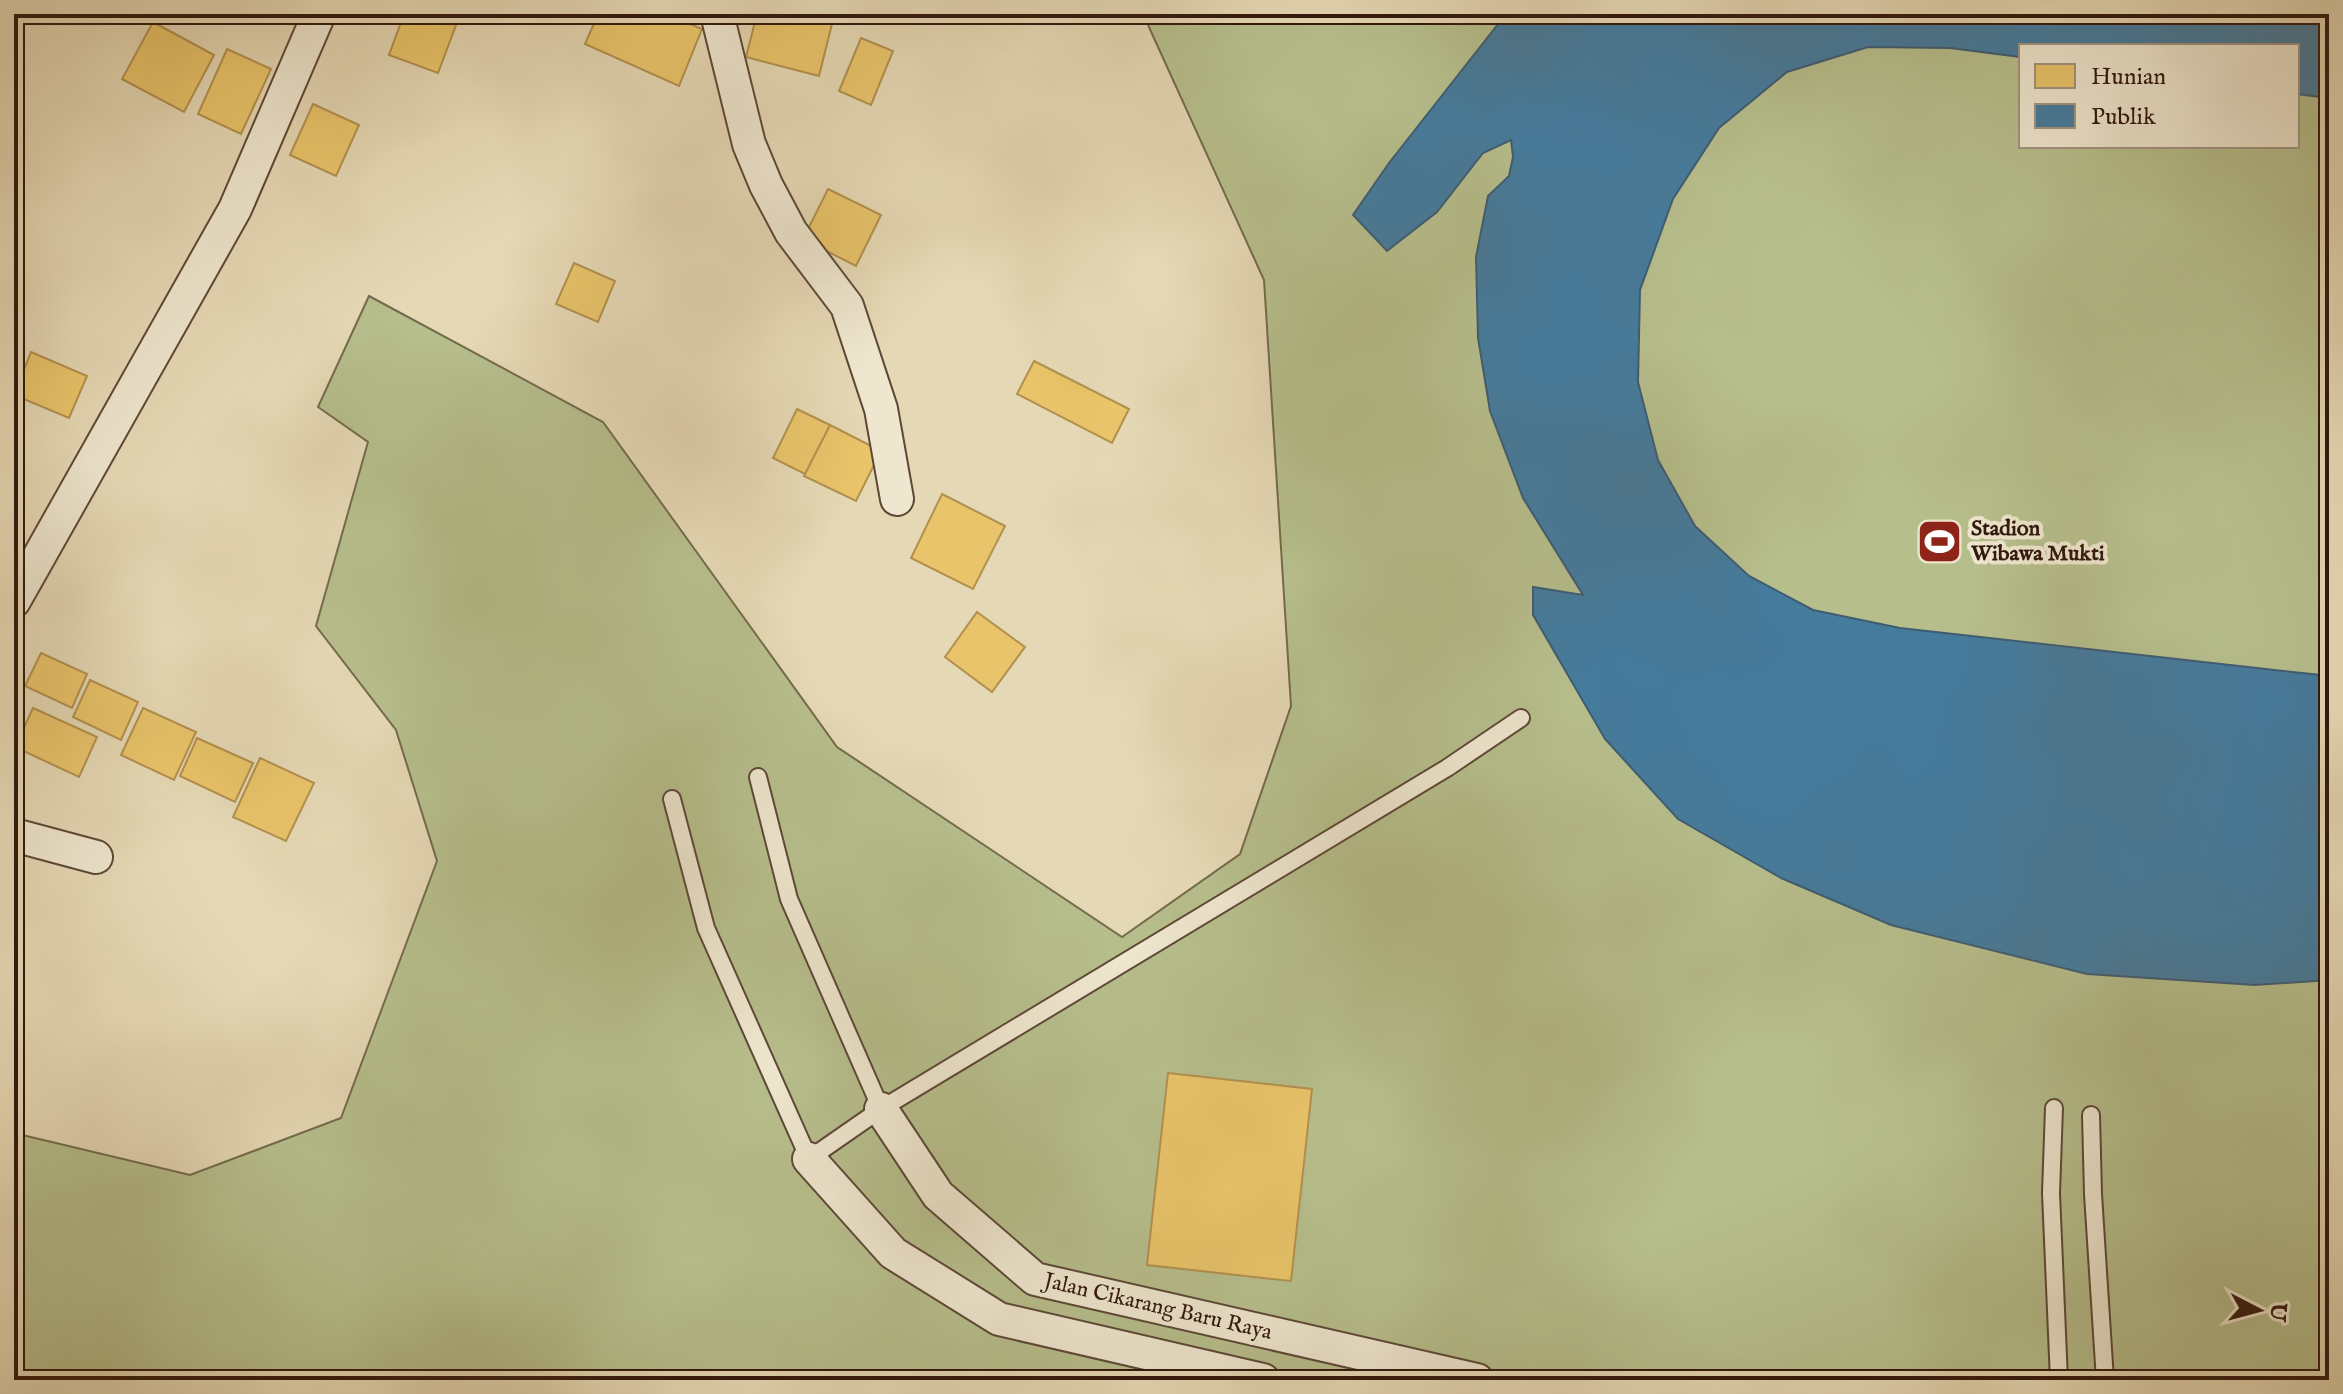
<svg xmlns="http://www.w3.org/2000/svg" width="2343" height="1394" viewBox="0 0 2343 1394" font-family="'IM FELL English',serif">
	<style>
		.green { fill: #b6be8c; stroke: #746b4c; stroke-width: 2; fill-rule: evenodd }
		.homes { fill: #e9c46a; stroke: #b2904e; stroke-width: 2 }
		.public { fill: #457b9d; stroke: #3f5d72; stroke-width: 2 }
		.lines { fill: none; stroke-linecap: round; stroke-linejoin: round }
		.service-casing { stroke: #5e4837; stroke-width: 20 }
		.minor-casing { stroke: #5e4837; stroke-width: 36 }
		.service { stroke: #eee6ce; stroke-width: 16 }
		.minor { stroke: #eee6ce; stroke-width: 32 }
		.labels { text-anchor: middle; dominant-baseline: central; stroke-width: 8; stroke-linejoin: round; paint-order: stroke }
		.poi-label { font-size: 22px; font-weight: bold; fill: #31180d; stroke: #eee6ce; text-anchor: start }
		.street-label { font-size: 22px; fill: #31180d; stroke: #eee6ce }
	</style>
	<rect width="100%" height="100%" fill="#e5d8b4"/>
	<filter id="stains"><feTurbulence type="fractalNoise" baseFrequency=".0025" numOctaves="4"/><feColorMatrix values="0 0 0 0 .2 0 0 0 0 .09 0 0 0 0 .02 0 0 0 .5 -.17"/></filter>
	<radialGradient id="worn" r=".72"><stop offset=".6" stop-color="#630" stop-opacity="0"/><stop offset="1" stop-color="#630" stop-opacity=".3"/></radialGradient>
	<path class="green" d="M1143,14h1186v1366h-2315v-247l176,42 151,-57 96,-257 -41,-131 -80,-104 52,-184 -50,-35 51,-111 234,126 234,325 285,190 118,-83 51,-148 -27,-426zM2021,46h276v100h-276z"/>
	<path class="homes" d="M404,14h47l8,3 -21,56 -49,-18z
		M598,14h69l35,15 -23,57 -94,-42z
		M757,14h36l39,10 -13,52 -73,-19z
		M153,22l61,33 -30,57 -62,-33z
		M861,38l32,13 -22,54 -32,-14z
		M227,49l44,20 -30,65 -43,-20z
		M313,104l46,21 -23,51 -46,-21z
		M828,189l53,26 -25,51 -53,-27z
		M574,263l41,18 -17,41 -42,-18z
		M31,352l56,24 -18,42 -55,-23z
		M1034,361l95,48 -17,34 -95,-49z
		M797,409l33,16 -25,49 -32,-16z
		M830,425l51,26 -25,50 -52,-25z
		M942,494l63,32 -32,63 -62,-31z
		M977,612l48,35 -33,45 -47,-35z
		M41,653l46,21 -15,34 -47,-22z
		M90,680l48,22 -17,38 -48,-23z
		M33,708l64,29 -18,40 -64,-30z
		M143,708l53,24 -22,48 -53,-25z
		M197,738l56,25 -18,39 -55,-26z
		M260,758l54,25 -28,58 -53,-24z
		M1168,1073l144,16 -21,192 -144,-16z"/>
	<path class="public" d="M1506,14h823v84l-32,-4v-48h-276v11l-71,-9 -82,-1 -81,25 -68,56 -46,71 -33,91 -2,92 20,78 37,66 54,50 64,34 87,18 429,48v304l-74,5 -168,-11 -196,-49 -110,-47 -103,-59 -73,-80 -72,-124v-28l50,8 -60,-97 -33,-87 -12,-73 -2,-81 12,-61 21,-20 4,-19 -2,-17 -28,13 -46,59 -50,39 -34,-36 36,-52z"/>
	<g class="lines">
		<defs>
			<path id="service" d="M758,777l31,122 92,210
				M672,799l34,129 103,231 72,-50 566,-341 74,-50
				M2054,1108l-3,85 8,187
				M2091,1115l2,79 12,186"/>
			<path id="minor" d="M717,14l32,130 17,41 25,47 56,74 34,103 16,90
				M14,601l221,-392 84,-195
				M14,835l82,22
				M881,1109l57,86 97,84 442,101
				M809,1159l84,94 106,66 264,61"/>
		</defs>
		<use href="#service" class="service-casing"/>
		<use href="#minor" class="minor-casing"/>
		<use href="#service" class="service"/>
		<use href="#minor" class="minor"/>
	</g>
	<defs>
		<symbol id="stadium-square" viewBox="-11 -11 22 22"><rect x="-9" y="-9" width="18" height="18" rx="4" fill="#8f2418" stroke="#eee6ce"/><path d="M0-5a6.5 5 0 1 0 0 10a6.5 5 0 1 0 0-10ZM-3.5-1.8h7v3.6h-7Z" fill="#fff"/></symbol>
	</defs>
	<g fill-rule="evenodd">
		<use href="#stadium-square" x="1914" y="516" width="51" height="51"/>
	</g>
	<g class="labels">
		<g class="poi-label">
			<text x="1971" y="529">Stadion<tspan x="1971" dy="25">Wibawa Mukti</tspan></text>
		</g>
		<g class="street-label">
			<text transform="translate(1158 1307) rotate(13)">Jalan Cikarang Baru Raya</text>
		</g>
	</g>
	<rect width="2343" height="1394" fill="none" stroke="#e5d8b4" stroke-width="48"/>
	<rect x="16" y="16" width="2311" height="1362" fill="none" stroke="#31180d" stroke-width="4"/>
	<rect x="24" y="24" width="2295" height="1346" fill="none" stroke="#31180d" stroke-width="2"/>
	<rect x="2019" y="44" width="280" height="104" fill="#eee6ce" stroke="#a29481" stroke-width="2"/>
	<rect x="2035" y="64" width="40" height="24" fill="#e9c46a" stroke="#a29481" stroke-width="2"/>
	<text x="2091" y="84" font-size="24" fill="#31180d">Hunian</text>
	<rect x="2035" y="104" width="40" height="24" fill="#457b9d" stroke="#a29481" stroke-width="2"/>
	<text x="2091" y="124" font-size="24" fill="#31180d">Publik</text>
	<g transform="translate(2259 1310) rotate(96)" stroke="#eee6ce" stroke-width="6" paint-order="stroke">
	<path d="M0-6L14 30L0 20L-14 30Z" fill="#31180d"/>
	<text y="-12" font-size="22" font-weight="bold" text-anchor="middle" fill="#31180d">U</text>
	</g>
	<rect width="100%" height="100%" filter="url(#stains)"/>
	<rect width="100%" height="100%" fill="url(#worn)"/>
</svg>
